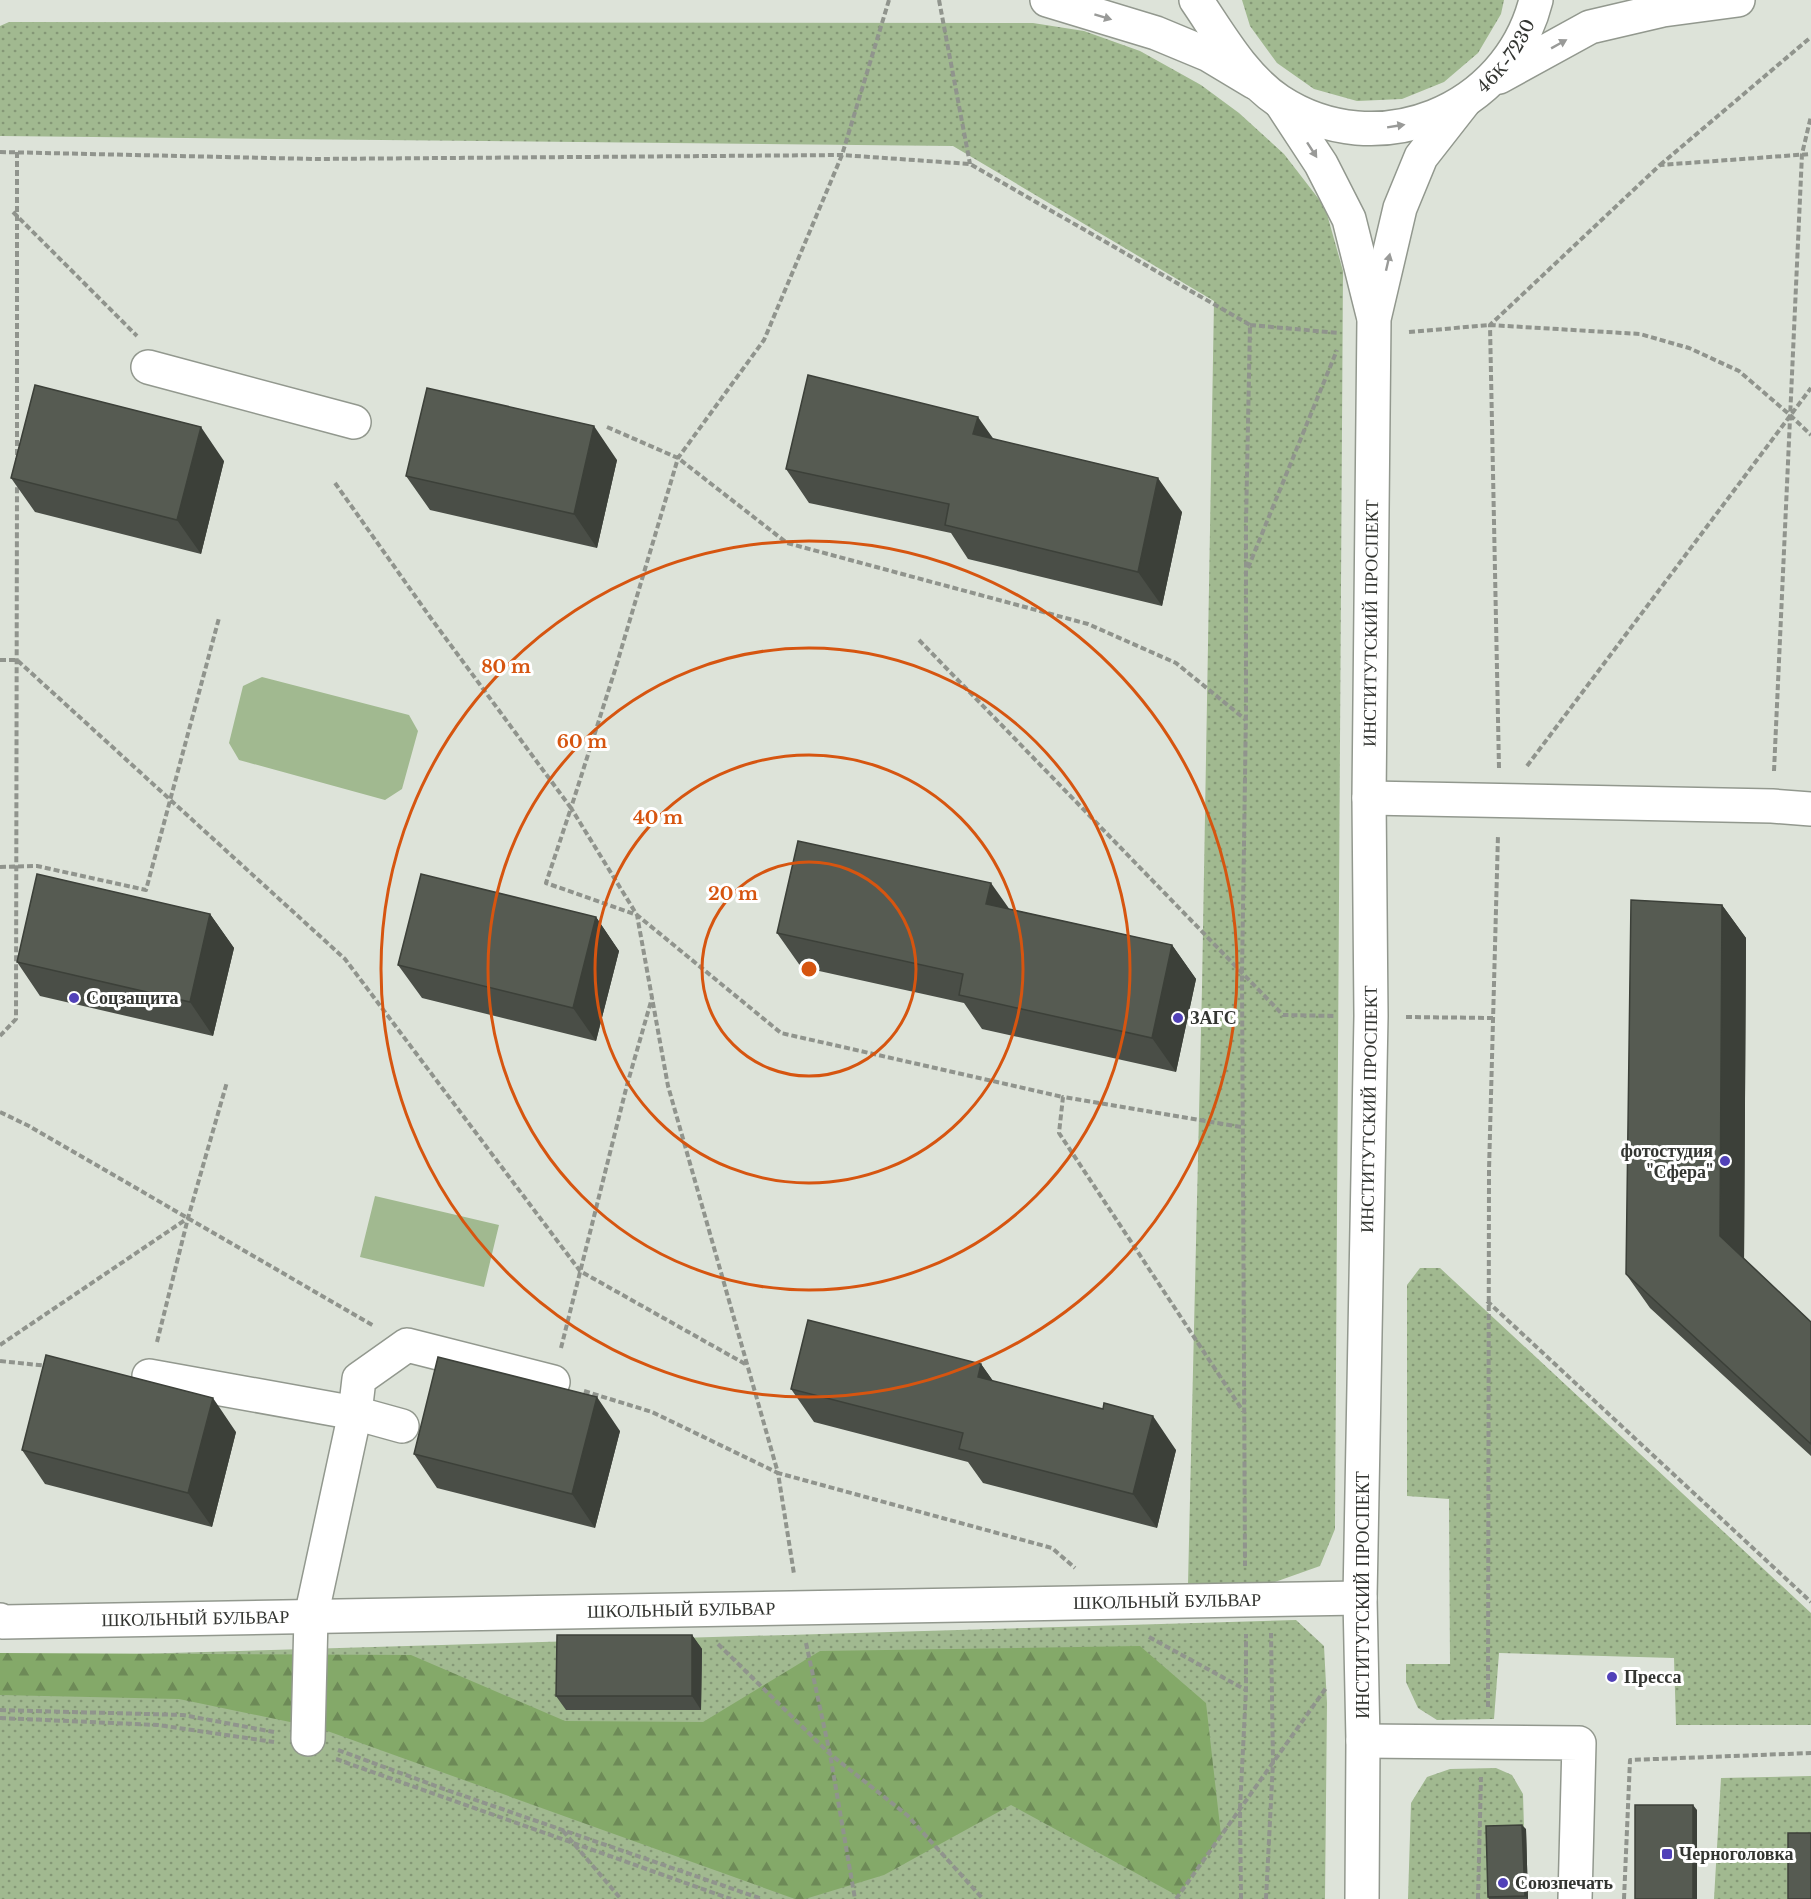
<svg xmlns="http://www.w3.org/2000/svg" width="1811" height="1899" viewBox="0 0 1811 1899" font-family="'Libre Baskerville',serif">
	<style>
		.green { fill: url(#green-dots) }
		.forest { fill: url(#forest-firs) }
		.pitch { fill: #a1b990 }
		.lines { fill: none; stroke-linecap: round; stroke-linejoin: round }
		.minor-casing { stroke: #92988e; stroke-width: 36 }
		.major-casing { stroke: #92988e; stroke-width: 36 }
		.path { stroke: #90948d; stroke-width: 4; stroke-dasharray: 6 3; stroke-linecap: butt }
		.minor { stroke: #fff; stroke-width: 33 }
		.major { stroke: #fff; stroke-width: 33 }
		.wall { fill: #4a4e47 }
		.shaded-wall { fill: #3c4039 }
		.building { fill: #565b52; stroke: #3c4039; stroke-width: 1.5 }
		.oneway { fill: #999a98 }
		.ring { fill: none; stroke: #d65510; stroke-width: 3 }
		.poi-dot { fill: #5141b8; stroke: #fff; stroke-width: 2 }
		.labels { text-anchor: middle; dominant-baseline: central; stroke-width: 6; stroke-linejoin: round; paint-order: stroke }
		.street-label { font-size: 18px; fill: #333531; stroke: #fff }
		.poi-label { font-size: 18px; font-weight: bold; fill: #333531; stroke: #fff; text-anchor: start }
		.centre { fill: #d65510; stroke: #fff; stroke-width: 3 }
		.ring-label { font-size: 18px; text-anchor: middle; font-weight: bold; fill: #d65510; stroke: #fff; stroke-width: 6; stroke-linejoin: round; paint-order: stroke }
	</style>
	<defs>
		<pattern id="green-dots" width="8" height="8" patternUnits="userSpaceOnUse" patternTransform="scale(1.5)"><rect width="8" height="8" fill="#a1b990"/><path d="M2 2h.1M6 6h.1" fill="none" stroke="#849776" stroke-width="1.8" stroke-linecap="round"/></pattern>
		<pattern id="forest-firs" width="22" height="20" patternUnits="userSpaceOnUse" patternTransform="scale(1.5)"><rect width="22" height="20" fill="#84a969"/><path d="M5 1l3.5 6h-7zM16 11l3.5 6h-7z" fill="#6d8a57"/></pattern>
	</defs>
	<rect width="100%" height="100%" fill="#dde3d9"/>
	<path class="green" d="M1242,0h262l-3,14 -23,39 -34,29 -42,17 -45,2 -43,-12 -37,-26 -27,-37z
		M9,22l1024,1 51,8 56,20 61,34 38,28 45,41 41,53 18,64 -8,1258 -15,37 -51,18h-81l14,-597 12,-686 -261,-155 -953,-10v-110z
		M1420,1268h20l371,345v112h-135l-2,-67 -175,-5 -5,66 -57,1 -19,-12 -12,-26v-18h44l-1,-165 -42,-3v-211z
		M1296,1620l28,26 3,57 -2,196h-1325v-241z
		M1496,1768l16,7 11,19 3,105h-118l3,-96 16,-26 23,-8z
		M1811,1776v123h-97l7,-121z"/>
	<path class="forest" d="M1140,1646l66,57 15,132 -43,61 -167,-91 -127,70 -79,24h-10l-476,-171 -140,-29 -179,-4v-42l411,2 154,66 138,1 117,-71z"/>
	<path class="pitch" d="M262,677l147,38 9,16 -16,58 -17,11 -146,-40 -10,-17 14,-57z
		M375,1196l124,29 -15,62 -124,-30z"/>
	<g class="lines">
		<defs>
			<g id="minor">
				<path d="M1047,0l109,33 53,22 45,27"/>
				<path d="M148,367l206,55"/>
				<path d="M1369,798l403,8 39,3"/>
				<path d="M149,1376l206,37 47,13"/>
				<path id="s1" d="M0,1620l3,2 1357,-24"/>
				<path d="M308,1739l3,-122 44,-204 4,-34 48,-34 146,37"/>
				<path d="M1363,1741l216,2 -4,156"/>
			</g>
			<g id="major">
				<path id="s2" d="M1196,0c24,35 47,77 83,101 98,64 229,11 257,-101"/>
				<path d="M1499,77l91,-50 73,-17 75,-10"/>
				<path d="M1281,103l40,61 28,55 24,96"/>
				<path id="s3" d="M1362,1899l1,-158 -3,-143 11,-582 -2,-218 5,-479 26,-111 21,-51 43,-55"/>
			</g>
		</defs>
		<use href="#minor" class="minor-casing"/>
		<use href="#major" class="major-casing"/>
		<path class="path" d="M889,0l-47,155 -78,185 -86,118 -63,212 -44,138 66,107 31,171 110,387 274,75 23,20
			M939,0l31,164
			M0,152l315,7 527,-4 128,9 280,161 -4,198v189l-4,262 3,592
			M17,152v309
			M1660,165l151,-128
			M13,212l124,124
			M1250,325l89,8
			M1409,332l81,-7 150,9 49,14 50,23 51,44 21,20
			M607,427l71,31 109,85 301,81 88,39 70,57
			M335,483l95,134 141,191 -25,75 91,32 144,118 282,64
			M1248,568l89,-218
			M919,640l364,375 53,1
			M0,660h17l328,299 235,312 167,94
			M1527,766l284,-378
			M1499,768l-9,-443 170,-160 151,-11
			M1774,771l28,-617 9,-38
			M0,867l37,-1 109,24 73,-272
			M1406,1017l87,1
			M0,1036l16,-17 1,-536
			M0,1112l29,14 345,200
			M1241,1127l-178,-30 -4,36 184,278
			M1487,1301l324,301
			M157,1342l31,-124 39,-136
			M0,1345l188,-127
			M561,1348l66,-263 25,-87
			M0,1361l48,5
			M584,1391l68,21 126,61 16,101
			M1149,1637l97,53
			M806,1643l24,111 25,145
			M718,1644l112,110 77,61 76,84
			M1488,1707l1,-537 9,-335
			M0,1710l183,5 91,17
			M0,1718l158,7 116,17
			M338,1750l106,39 318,110
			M336,1759l395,140
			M563,1831l58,68
			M1176,1899l150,-211
			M1241,1899l-1,-91 6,-118v-56
			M1266,1899l7,-137 -2,-129
			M1478,1899l3,-122
			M1624,1899l6,-139 181,-7"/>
		<use href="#minor" class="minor"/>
		<use href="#major" class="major"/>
	</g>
	<path class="wall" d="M994,439l188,73 -20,94 -194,-47 -17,-26 -142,-30 -23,-34z
		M617,460l-20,88 -167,-38 -24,-34z
		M224,461l-23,93 -166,-42 -24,-34z
		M1722,905l24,33 -2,321 67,63v134l-161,-148 -24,-34z
		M1009,909l163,36 24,34 -20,93 -194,-43 -18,-26 -163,-36 -24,-34z
		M210,914l24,34 -21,88 -173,-40 -23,-34z
		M596,917l23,34 -23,90 -174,-43 -24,-33z
		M981,1364l12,17 183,69 -19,78 -174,-45 -15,-21 -154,-40 -23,-33z
		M620,1431l-25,97 -158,-40 -23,-34z
		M236,1432l-24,95 -167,-43 -23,-34z
		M692,1635l10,14 -1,61h-135l-10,-14z
		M1526,1829l2,70h-39l-1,-2z"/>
	<path class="shaded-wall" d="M978,417l24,34 -29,-17z
		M594,426l23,34 -20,88 -23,-34z
		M201,427l23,34 -23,93 -24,-34z
		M1158,478l24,34 -20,94 -24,-34z
		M991,883l24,34 -29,-13z
		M1722,905l24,33 -2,332 -24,-34z
		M210,914l24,34 -21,88 -23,-34z
		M596,917l23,34 -23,90 -23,-33z
		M1172,945l24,34 -20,93 -24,-34z
		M981,1364l24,34 -27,-21z
		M597,1397l23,34 -25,97 -23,-34z
		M213,1398l23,34 -24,95 -24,-34z
		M1153,1416l23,34 -19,78 -24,-34z
		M692,1635l10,14 -1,61 -9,-14z
		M1693,1805l4,5v89h-4z
		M1522,1825l4,4 2,70 -3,-3z"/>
	<path class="building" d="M808,375l170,42 -5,17 185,44 -20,94 -193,-47 4,-21 -163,-35z
		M35,385l166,42 -24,93 -166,-42z
		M427,388l167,38 -20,88 -168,-38z
		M798,841l193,42 -5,21 186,41 -20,93 -193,-43 4,-21 -186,-41z
		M37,874l173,40 -20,88 -173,-40z
		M421,874l175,43 -23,91 -175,-43z
		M1631,900l91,5 -2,331 91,86v122l-185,-170z
		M808,1320l173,44 -3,13 125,32 1,-6 49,13 -20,78 -174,-45 4,-16 -172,-44z
		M46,1355l167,43 -25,95 -166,-43z
		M438,1357l159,40 -25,97 -158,-40z
		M557,1635h135v61h-136z
		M1635,1805h58v94h-58z
		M1522,1825l3,71 -37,1 -2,-71z
		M1788,1833h23v66h-23z"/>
	<defs><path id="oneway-solid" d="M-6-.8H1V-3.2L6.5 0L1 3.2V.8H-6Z" transform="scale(1.5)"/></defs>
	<g class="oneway">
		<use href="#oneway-solid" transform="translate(1103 17) rotate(17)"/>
		<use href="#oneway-solid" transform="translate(1559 44) rotate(-29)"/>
		<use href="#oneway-solid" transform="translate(1396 126) rotate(-9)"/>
		<use href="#oneway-solid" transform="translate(1312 150) rotate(57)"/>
		<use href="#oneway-solid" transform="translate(1388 262) rotate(-77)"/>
	</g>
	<g class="ring">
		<circle cx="809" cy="969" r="107"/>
		<circle cx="809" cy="969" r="214"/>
		<circle cx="809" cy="969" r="321"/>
		<circle cx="809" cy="969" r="428"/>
	</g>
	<g class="poi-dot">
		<circle cx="74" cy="998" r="6"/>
		<circle cx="1178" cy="1018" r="6"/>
		<circle cx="1725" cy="1161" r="6"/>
		<circle cx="1612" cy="1677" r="6"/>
		<rect x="1661" y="1848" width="12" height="12" rx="3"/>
		<circle cx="1503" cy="1883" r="6"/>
	</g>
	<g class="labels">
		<g class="street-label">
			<text stroke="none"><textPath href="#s2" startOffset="390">46К-7230</textPath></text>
			<text stroke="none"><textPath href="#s3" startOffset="1276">ИНСТИТУТСКИЙ ПРОСПЕКТ</textPath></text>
			<text stroke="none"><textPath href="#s3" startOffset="790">ИНСТИТУТСКИЙ ПРОСПЕКТ</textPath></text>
			<text transform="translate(1363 1595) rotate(-90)">ИНСТИТУТСКИЙ ПРОСПЕКТ</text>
			<text stroke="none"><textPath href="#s1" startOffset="1168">ШКОЛЬНЫЙ БУЛЬВАР</textPath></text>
			<text stroke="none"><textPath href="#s1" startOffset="682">ШКОЛЬНЫЙ БУЛЬВАР</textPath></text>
			<text stroke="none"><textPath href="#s1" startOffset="196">ШКОЛЬНЫЙ БУЛЬВАР</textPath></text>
		</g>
		<g class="poi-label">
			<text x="86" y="998">Соцзащита</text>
			<text x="1190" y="1018">ЗАГС</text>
			<text x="1713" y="1151" text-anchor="end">фотостудия<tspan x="1713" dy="21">"Сфера"</tspan></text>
			<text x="1624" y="1677">Пресса</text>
			<text x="1679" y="1854">Черноголовка</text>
			<text x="1515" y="1883">Союзпечать</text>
		</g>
	</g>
	<circle cx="809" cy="969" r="9" class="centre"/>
	<g class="ring-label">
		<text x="506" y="673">80 m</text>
		<text x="582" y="748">60 m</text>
		<text x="658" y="824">40 m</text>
		<text x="733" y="900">20 m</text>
	</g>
</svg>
